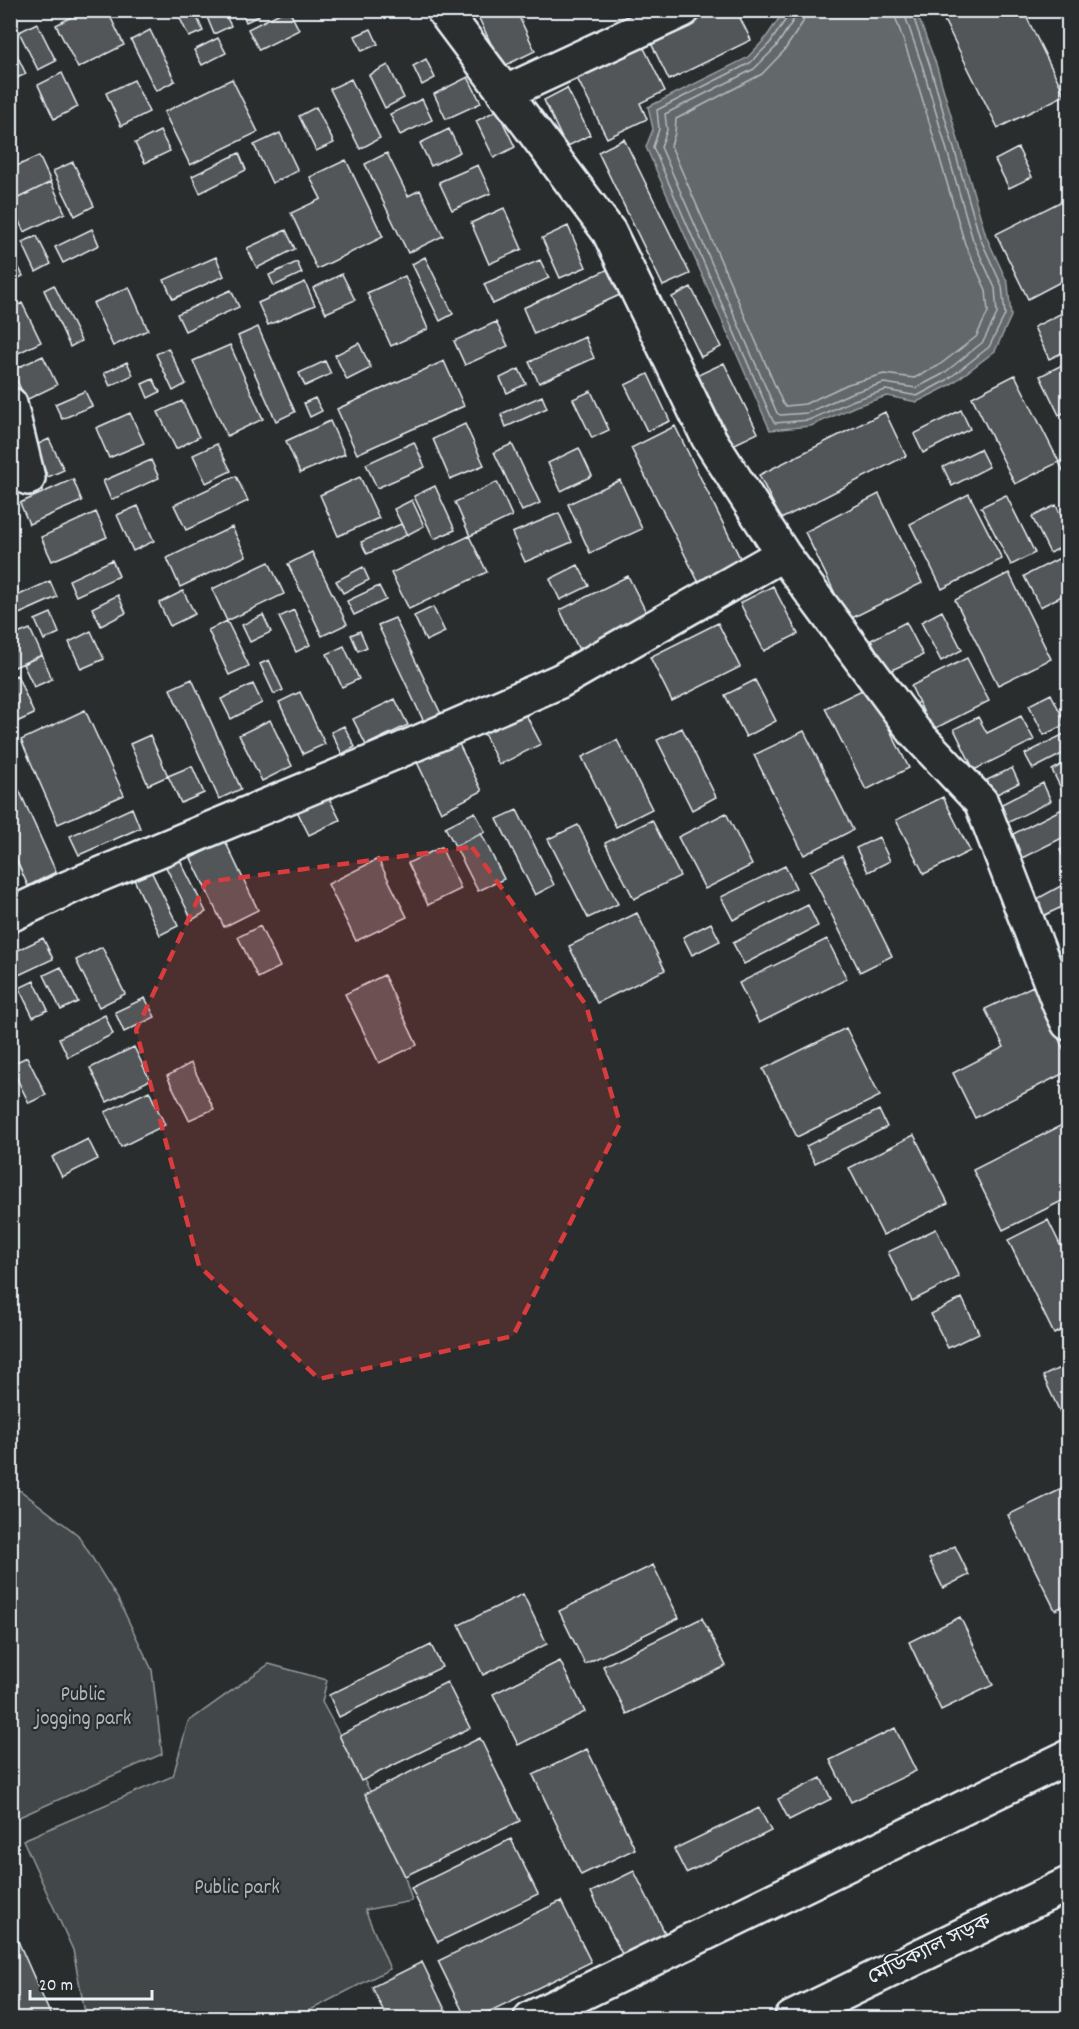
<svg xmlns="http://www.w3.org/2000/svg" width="1079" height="2029" viewBox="0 0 1079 2029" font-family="Dekko,'Noto Sans Bengali',sans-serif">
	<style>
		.green { fill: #424648; stroke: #959ca0; stroke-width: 1.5 }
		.water { fill: #63686b; stroke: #989fa3; stroke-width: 1.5 }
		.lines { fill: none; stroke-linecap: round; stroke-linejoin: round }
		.shore { stroke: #b3bac0; stroke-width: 1.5 }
		.building { fill: #535759; stroke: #e8f1f8; stroke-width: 1.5 }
		.minor-casing { stroke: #e8f1f8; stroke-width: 38 }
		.major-casing { stroke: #e8f1f8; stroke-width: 38 }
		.minor { stroke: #2a2d2e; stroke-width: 33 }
		.major { stroke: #2a2d2e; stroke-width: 33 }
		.marked { fill: #d83c3d; fill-opacity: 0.2; stroke: #d83c3d; stroke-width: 4.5; stroke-dasharray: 12 8; stroke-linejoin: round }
		.labels { text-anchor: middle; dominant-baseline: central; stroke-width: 4.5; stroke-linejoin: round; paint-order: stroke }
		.park-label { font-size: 21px; fill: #aeb5ba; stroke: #2a2d2e }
		.street-label { font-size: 21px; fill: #e8f1f8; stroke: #2a2d2e }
	</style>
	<rect width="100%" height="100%" fill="#2a2d2e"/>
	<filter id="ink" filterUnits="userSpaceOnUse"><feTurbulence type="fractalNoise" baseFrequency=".0167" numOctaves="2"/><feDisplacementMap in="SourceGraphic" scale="12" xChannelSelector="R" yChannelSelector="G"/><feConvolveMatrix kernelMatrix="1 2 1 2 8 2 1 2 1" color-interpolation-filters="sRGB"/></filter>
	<g filter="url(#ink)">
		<path class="green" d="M11,1489l10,2 57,44 40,64 34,71 10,84 -145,64 -7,-9z
			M269,1664l58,16 -5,22 69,128 21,71 -47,9 25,59 -95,49h-209l-13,-68 -50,-110 150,-64 15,-54z"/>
		<path class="water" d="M784,11h132l20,53 50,172 22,48 3,32 -16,35 -45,34 -33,17 -30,-6 -31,10 -45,20 -41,4 -124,-283 7,-18 -5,-22 99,-49 18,-19z"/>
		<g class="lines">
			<path class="shore" d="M789,10l-1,6 -18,27 -20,20 -93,47 2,19 -6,18 120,274 2,2 34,-3 45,-20 32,-10 31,6 30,-16 42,-33 16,-32 -3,-29 -22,-48 -50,-172 -19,-56
				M796,10l-2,9 -18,28 -22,22 -89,45 2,16 -6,17 116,266 3,2 27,-2 44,-20 33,-10 32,5 27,-14 40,-32 14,-28 -2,-26 -22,-48 -50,-172 -20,-58
				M805,10l-2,12 -19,29 -22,23 -86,45 -1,14 -4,13 112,258 3,2 19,-2 43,-20 36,-10 30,4 24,-12 38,-29 12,-25 -2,-22 -21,-46 -51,-173 -18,-52 -2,-9"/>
		</g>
		<path class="building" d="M85,10h22l17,35 -46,23 -22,-43z
			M176,10h18l9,21 -14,6z
			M204,10h19l8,16 -17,8z
			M241,10h15l3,6 -13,6z
			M286,10h3l10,20 -40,20 -11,-21z
			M475,10h41l19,41 -33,16z
			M718,10h18l15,30 -82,40 -18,-37z
			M939,10h84l42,85 -67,33z
			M37,23l19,38 -18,9 -19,-38z
			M371,29l7,15 -16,7 -7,-15z
			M150,30l25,51 -19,10 -25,-51z
			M218,38l8,15 -24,12 -8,-15z
			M10,41l16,33 -16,7z
			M642,44l23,47 -25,12 7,16 -40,19 -31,-62z
			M426,59l9,19 -13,7 -9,-19z
			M388,65l16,33 -19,10 -16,-33z
			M62,73l16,34 -24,12 -16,-34z
			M468,77l13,26 -35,16 -12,-25z
			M232,79l26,53 -68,33 -26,-53z
			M351,79l29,59 -20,11 -30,-60z
			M134,80l15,32 -28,14 -15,-33z
			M567,88l23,47 -24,12 -22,-47z
			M422,99l10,21 -32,15 -10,-21z
			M316,107l18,36 -18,8 -17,-35z
			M497,110l18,37 -21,11 -18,-37z
			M449,129l11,23 -29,14 -11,-23z
			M160,131l10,20 -25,12 -10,-20z
			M280,133l18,38 -26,12 -18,-38z
			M624,139l66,135 -27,12 -65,-134z
			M1018,148l14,29 -23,11 -14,-28z
			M239,153l7,17 -46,23 -8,-17z
			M387,153l21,43 12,-6 23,46 -35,17 -43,-89z
			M39,156l12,26 -41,20v-33z
			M346,160l37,77 -66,32 -26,-56 30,-14 -11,-22z
			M73,162l21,44 -19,10 -22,-45z
			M478,165l13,28 -39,17 -13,-28z
			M51,182l14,31 -41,19 -14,-30z
			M1068,198v80l-40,21 -32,-65z
			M504,208l18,41 -33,15 -18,-41z
			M568,226l18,41 -26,11 -18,-40z
			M92,229l7,16 -36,18 -8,-16z
			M286,230l9,19 -38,19 -10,-20z
			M37,236l14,28 -15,8 -14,-30z
			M10,250l13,26 -13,6z
			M216,257l8,19 -51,23 -9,-19z
			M425,257l28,57 -13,7 -28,-57z
			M540,260l9,18 -56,26 -9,-20z
			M297,262l5,11 -28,13 -5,-11z
			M611,268l11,26 -88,40 -11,-26z
			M342,274l13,26 -29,13 -13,-25z
			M405,276l23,53 -37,17 -24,-53z
			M305,282l10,23 -47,20 -10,-22z
			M54,285l27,56 -11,6 -26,-57z
			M129,287l19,43 -35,16 -20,-43z
			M691,287l30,60 -20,10 -29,-60z
			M231,290l8,17 -54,24 -8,-17z
			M22,303l19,39 -31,15v-48z
			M1062,313l6,13v24l-19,9 -15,-32z
			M496,322l12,24 -43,19 -11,-24z
			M258,327l37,85 -19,9 -38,-85z
			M585,337l9,21 -55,25 -10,-21z
			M359,343l12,25 -24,12 -12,-25z
			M230,345l33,74 -36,17 -34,-75z
			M168,348l18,36 -13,7 -17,-37z
			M43,356l14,29 -31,15 -14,-30z
			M325,361l6,13 -26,12 -6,-13z
			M444,361l20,45 -107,48 -20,-45z
			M127,362l6,13 -23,11 -6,-13z
			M1068,362v49l-9,4 -19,-39z
			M724,363l34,70 -25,12 -35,-70z
			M519,369l7,15 -19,9 -7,-15z
			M648,374l22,47 -23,10 -22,-46z
			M1015,375l44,87 -44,22 -43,-87z
			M153,379l7,13 -12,6 -6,-14z
			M85,391l7,15 -30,13 -7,-15z
			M591,391l18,39 -17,8 -19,-39z
			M542,396l5,12 -41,19 -5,-13z
			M315,398l7,13 -12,6 -6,-14z
			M182,401l17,36 -23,12 -18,-37z
			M961,410l9,19 -47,24 -9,-19z
			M885,412l21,44 -125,63 -22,-44z
			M130,413l14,30 -35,15 -13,-30z
			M330,421l15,33 -45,19 -14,-32z
			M465,424l19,41 -34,14 -17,-40z
			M675,426l70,142 -43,21 -71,-141z
			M49,439l15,31 -16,7 -14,-31z
			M414,442l11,25 -48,21 -11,-24z
			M217,444l14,27 -25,12 -13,-28z
			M512,444l28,59 -18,8 -28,-59z
			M579,448l13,28 -31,15 -13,-28z
			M980,449l9,18 -37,19 -9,-19z
			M1068,457v24l-9,-19z
			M151,460l8,18 -48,22 -8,-19z
			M236,476l12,25 -62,29 -12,-25z
			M360,477l19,41 -41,18 -18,-41z
			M73,479l9,22 -53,23 -9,-21z
			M620,480l22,49 -52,24 -22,-49z
			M497,482l15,34 -42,20 -15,-34z
			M435,486l20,44 -21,9 -20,-43z
			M879,494l43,89 -74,37 -43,-88z
			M969,494l33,65 -60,30 -32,-65z
			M1006,495l29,58 -24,12 -30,-58z
			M412,500l12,26 -17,9 -13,-26z
			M1056,505l12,26v13l-18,9 -18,-36z
			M138,506l16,35 -21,10 -16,-36z
			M96,512l11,25 -55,24 -11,-24z
			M559,513l13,29 -47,20 -13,-29z
			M401,524l6,11 -40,19 -6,-12z
			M232,527l14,29 -66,31 -13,-29z
			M469,536l18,36 -78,37 -18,-36z
			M312,552l35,72 -25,12 -34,-72z
			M1068,554v39l-28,14 -16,-31z
			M112,560l7,16 -43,20 -7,-16z
			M269,562l15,32 -57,27 -15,-32z
			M578,565l11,21 -29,14 -10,-21z
			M363,567l6,13 -26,13 -7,-12z
			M10,573l8,17 -8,3z
			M1009,573l42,86 -53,26 -43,-85z
			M628,576l21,42 -69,34 -20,-42z
			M50,581l7,16 -47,21v-19z
			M379,586l7,14 -32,15 -7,-14z
			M773,586l25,48 -34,17 -24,-48z
			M183,591l12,23 -25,12 -11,-23z
			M118,595l8,18 -25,13 -9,-18z
			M1068,602v18l-6,-14z
			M433,607l12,25 -19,9 -12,-25z
			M294,610l16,35 -14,7 -17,-35z
			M942,611l20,39 -21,11 -20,-39z
			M51,613l8,20 -15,7 -9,-20z
			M263,615l8,17 -21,10 -8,-17z
			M395,618l46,96 -17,8 -46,-97z
			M227,621l22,45 -20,9 -21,-45z
			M906,622l17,33 -35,17 -17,-32z
			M718,623l22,44 -68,34 -22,-44z
			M30,629l12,26 -32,14v-32z
			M91,631l13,28 -23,10 -12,-27z
			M360,631l7,16 -9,4 -7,-16z
			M344,646l15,33 -17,8 -15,-33z
			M42,655l10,24 -18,8 -11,-23z
			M967,658l22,43 -57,29 -21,-44z
			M269,660l14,30 -9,4 -14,-30z
			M17,675l17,39 -24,11v-47z
			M192,679l49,110 -22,10 -49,-110z
			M755,680l21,41 -30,16 -21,-42z
			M253,684l9,19 -31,16 -10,-20z
			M868,687l41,81 -43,22 -41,-82z
			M300,692l25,52 -22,10 -24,-52z
			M1051,694l15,30 -22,11 -15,-30z
			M395,699l13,26 -42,20 -13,-26z
			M85,710l39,85 -66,29 -37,-84z
			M524,711l17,33 -42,21 -16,-34z
			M1021,716l13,24 -60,30 -20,-41 24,-12 9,16z
			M270,720l22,46 -30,15 -23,-46z
			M344,726l11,21 -13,7 -11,-22z
			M682,728l34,69 -24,13 -35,-70z
			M804,731l49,99 -49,25 -50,-100z
			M1068,732v19l-35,18 -8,-15z
			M150,735l18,41 -20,9 -18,-41z
			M617,740l35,69 -36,18 -34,-70z
			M458,742l24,49 -41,21 -24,-50z
			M1068,761v42l-16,-33z
			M192,766l12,27 -23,10 -13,-27z
			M1012,768l7,15 -24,12 -8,-15z
			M10,770l46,102 -28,14 -18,-40z
			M1043,783l8,18 -44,22 -9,-17z
			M328,796l12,24 -31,15 -12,-24z
			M943,797l27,54 -46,23 -28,-54z
			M1068,806v29l-46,23 -11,-23z
			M132,808l8,20 -61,27 -9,-19z
			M517,810l37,75 -19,10 -38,-76z
			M475,812l10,20 -30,14 -10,-19z
			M726,813l26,52 -47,24 -27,-52z
			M652,820l28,56 -46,23 -29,-56z
			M578,825l40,79 -30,14 -40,-79z
			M481,833l23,46 -26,12 -23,-45z
			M879,837l11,24 -22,11 -12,-24z
			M225,841l33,69 -34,17 -33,-69z
			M1068,846v21l-8,-17z
			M441,847l20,42 -33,16 -20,-42z
			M842,856l50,100 -32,16 -50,-101z
			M378,859l29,58 -51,24 -28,-57z
			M180,860l26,52 -14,8 -26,-53z
			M785,866l11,22 -63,32 -12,-23z
			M149,867l29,59 -18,9 -28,-60z
			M1068,882v22l-25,12 -8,-16z
			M808,905l10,21 -74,38 -11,-21z
			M637,913l28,57 -68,33 -28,-57z
			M711,923l9,18 -28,14 -9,-18z
			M260,926l20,41 -22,11 -20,-41z
			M43,938l10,21 -43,20v-25z
			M827,939l20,40 -88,44 -20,-40z
			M1068,944v21l-8,-17z
			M102,947l23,47 -26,13 -23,-47z
			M61,967l17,35 -17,8 -17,-35z
			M384,975l33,70 -38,18 -34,-69z
			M34,981l14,29 -15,7 -14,-29z
			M1033,986l35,72v13l-93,47 -22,-45 51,-26 -19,-38z
			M145,998l10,19 -31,15 -9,-20z
			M105,1015l8,19 -45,23 -9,-19z
			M846,1028l34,68 -83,41 -34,-68z
			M134,1047l16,33 -43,22 -17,-34z
			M27,1057l19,38 -17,8 -19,-38z
			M191,1063l23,46 -25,11 -22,-44z
			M10,1091l6,11 -6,3z
			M149,1091l16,34 -44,22 -16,-35z
			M879,1110l8,17 -72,36 -9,-17z
			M1068,1122v76l-65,32 -30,-60z
			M914,1135l34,68 -65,32 -34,-67z
			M88,1139l10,20 -36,18 -10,-20z
			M1048,1220l20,41v66l-14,7 -46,-94z
			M936,1229l23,48 -47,24 -24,-49z
			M962,1298l17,35 -31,15 -17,-34z
			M1068,1364v65l-25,-53z
			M1068,1486v118l-13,6 -47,-95z
			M955,1546l14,29 -26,13 -14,-29z
			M653,1565l26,53 -94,46 -26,-53z
			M523,1594l24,50 -64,31 -24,-50z
			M960,1617l33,68 -52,25 -32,-68z
			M702,1618l24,48 -99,48 -24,-48z
			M431,1645l11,22 -103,50 -10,-22z
			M560,1661l25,51 -67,33 -25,-51z
			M447,1682l23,46 -109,53 -22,-46z
			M895,1728l21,43 -65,31 -21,-42z
			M480,1738l40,83 -115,55 -40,-82z
			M587,1749l48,100 -54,26 -48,-100z
			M821,1778l10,21 -42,21 -11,-21z
			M759,1808l12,23 -85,42 -12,-24z
			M511,1839l27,55 -100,48 -27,-54z
			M634,1871l38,76 -43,21 -38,-76z
			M561,1901l30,61 -115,56h-10l-28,-57z
			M10,1910l6,13 -6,3z
			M18,1941l34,77h-42v-73z
			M422,1962l27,56h-62l-15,-31z"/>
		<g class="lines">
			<defs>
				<path id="minor" d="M443,10l166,222 99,205 75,117 131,177 67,71 79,204 8,17
					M504,93l179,-83
					M10,404l18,74
					M10,915l60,-28 324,-134 166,-72 223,-127
					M531,2018l537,-261"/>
				<path id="major" d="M792,2018l276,-134"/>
			</defs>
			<use href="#minor" class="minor-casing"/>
			<use href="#major" class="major-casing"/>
			<use href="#minor" class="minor"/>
			<use href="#major" class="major"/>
		</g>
	</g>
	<path class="marked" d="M472,847l114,158 34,119 -107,212 -194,43 -120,-113 -63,-236 70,-148z"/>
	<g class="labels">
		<g class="park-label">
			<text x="83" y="1696">Public<tspan x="83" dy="24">jogging park</tspan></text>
			<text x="237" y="1889">Public park</text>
		</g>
		<g class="street-label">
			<text transform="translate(930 1951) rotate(-26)">মেডিক্যাল সড়ক</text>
		</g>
	</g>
	<rect width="1079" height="2029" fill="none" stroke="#2a2d2e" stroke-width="36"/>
	<rect x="18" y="18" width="1043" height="1993" fill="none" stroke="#e8f1f8" stroke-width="2" filter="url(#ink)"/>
	<path d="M30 1990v9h122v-9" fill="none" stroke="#e8f1f8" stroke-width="3"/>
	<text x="39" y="1990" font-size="18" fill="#e8f1f8" stroke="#2a2d2e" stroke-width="4.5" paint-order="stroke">20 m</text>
</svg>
